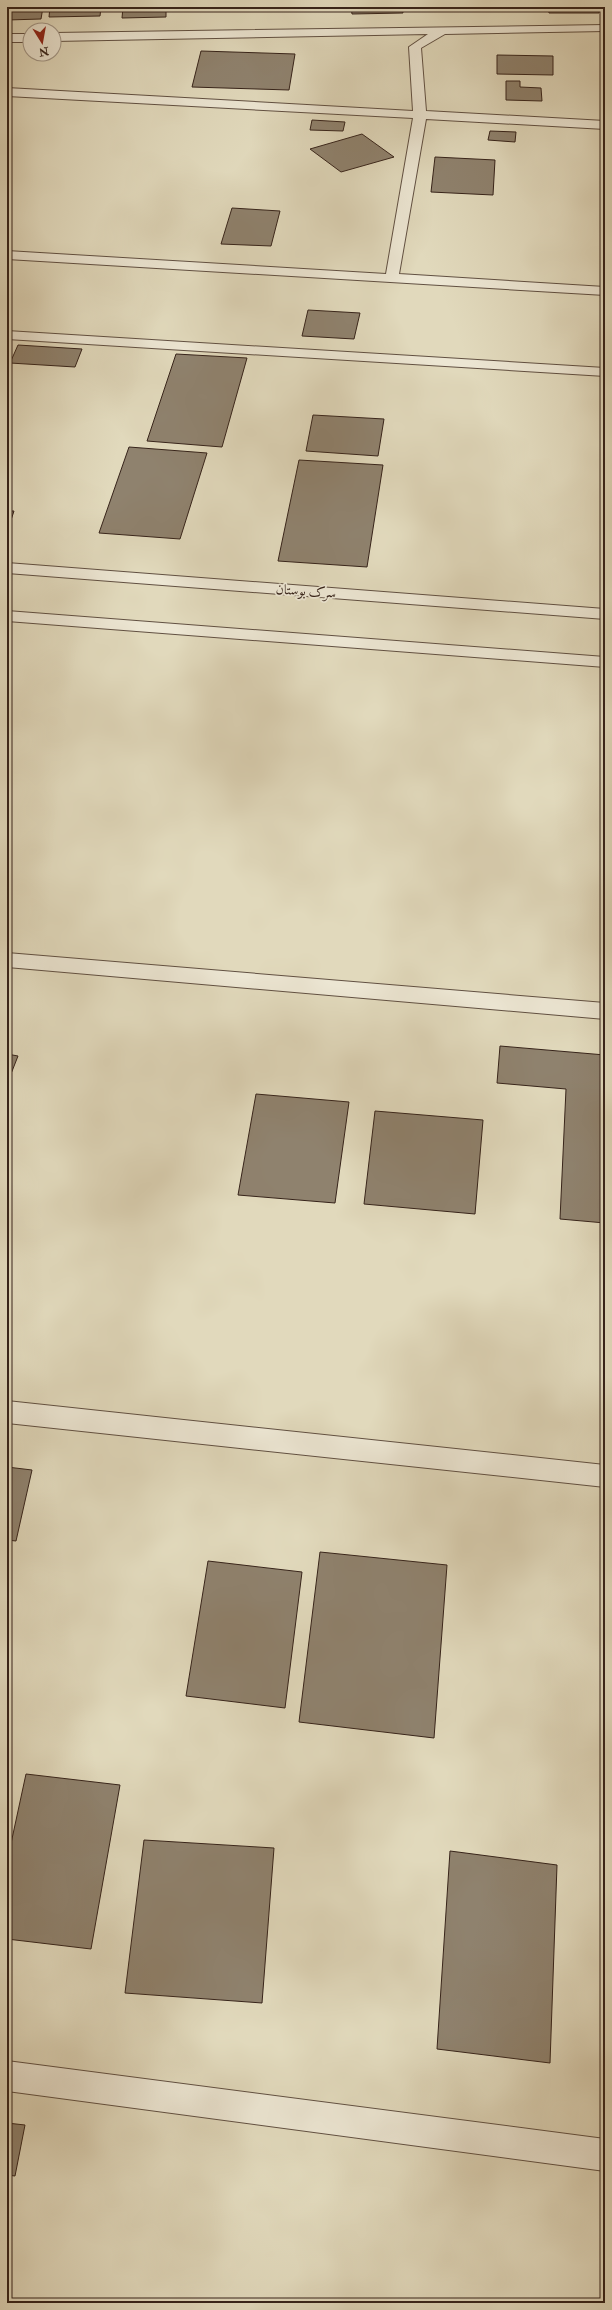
<svg xmlns="http://www.w3.org/2000/svg" width="612" height="2310" viewBox="0 0 612 2310" font-family="'IM FELL Double Pica',Amiri,serif">
	<style>
		.building { fill: #8f826e; stroke: #36231a }
		.lines { fill: none; stroke-linecap: round; stroke-linejoin: round }
		.minor-casing { stroke: #615042; stroke-width: 2 }
		.tertiary-casing { stroke: #615042; stroke-width: 2 }
		.minor { fill: #ece6d3; fill-rule: evenodd }
		.tertiary { fill: #ece6d3; fill-rule: evenodd }
		.labels { text-anchor: middle; dominant-baseline: central; stroke-width: 3.5; stroke-linejoin: round; paint-order: stroke }
		.far-street-label { font-size: 14px; fill: #36231a; stroke: #ece6d3 }
	</style>
	<rect width="100%" height="100%" fill="#e1d9bc"/>
	<filter id="stains"><feTurbulence type="fractalNoise" baseFrequency=".005" numOctaves="4"/><feColorMatrix values="0 0 0 0 .2 0 0 0 0 .09 0 0 0 0 .02 0 0 0 .5 -.17"/></filter>
	<radialGradient id="worn" r=".72"><stop offset=".6" stop-color="#630" stop-opacity="0"/><stop offset="1" stop-color="#630" stop-opacity=".3"/></radialGradient>
	<path class="building" d="M7,7h36l-2,12 -34,1z
		M50,7h51l-1,9 -51,1z
		M123,7h43v10l-44,1z
		M351,7h51l1,6 -51,1z
		M423,7h45v3l-44,1z
		M490,7h39l1,4h-39z
		M548,7h50l1,6h-50z
		M201,51l94,3 -6,36 -97,-3z
		M497,55l56,1v19l-56,-1z
		M506,81h14v6l21,1 1,13 -36,-1z
		M312,120l33,2 -2,9 -33,-1z
		M490,131l26,1 -1,10 -27,-2z
		M362,134l32,23 -53,15 -31,-23z
		M435,157l60,3 -2,35 -62,-3z
		M232,208l48,3 -9,35 -50,-2z
		M308,310l52,3 -6,26 -52,-3z
		M18,345l64,4 -7,18 -65,-4z
		M176,354l71,4 -25,89 -75,-6z
		M313,415l71,4 -6,37 -72,-5z
		M129,447l78,6 -27,86 -81,-6z
		M299,460l84,5 -16,102 -89,-6z
		M7,511h7l-7,21z
		M500,1046l105,9v168l-45,-4 6,-130 -69,-6z
		M7,1054l11,2 -11,28z
		M256,1094l93,8 -14,101 -97,-8z
		M375,1111l108,9 -8,94 -111,-10z
		M7,1467l25,3 -16,71 -9,-1z
		M320,1552l127,13 -13,173 -135,-16z
		M208,1561l94,11 -17,136 -99,-12z
		M26,1774l94,11 -29,164 -84,-10v-77z
		M144,1840l130,8 -12,155 -137,-10z
		M450,1851l107,14 -7,198 -113,-14z
		M7,2123l18,2 -10,51 -8,-1z"/>
	<g class="lines">
		<defs>
			<path id="minor" d="M605,25v6l-160,3 -24,14 5,63 179,10v8l-179,-10 -27,155 206,13v8l-598,-36v-8l379,23 27,-156 -406,-22v-8l406,23 -4,-64 19,-13 -374,7v-8z
				M7,34h23v8h-23z
				M7,331l598,37v8l-598,-37z
				M7,953l598,50v16l-598,-52z
				M7,1401l598,64v22l-598,-64z
				M7,2061l598,78v32l-598,-80z"/>
			<path id="tertiary" d="M7,563l598,46v10l-598,-46z
				M7,611l598,46v10l-598,-46z"/>
		</defs>
		<use href="#minor" class="minor-casing"/>
		<use href="#tertiary" class="tertiary-casing"/>
		<use href="#minor" class="minor"/>
		<use href="#tertiary" class="tertiary"/>
	</g>
	<g class="labels">
		<g class="far-street-label">
			<text transform="translate(306 591) rotate(4)">سرک بوستان</text>
		</g>
	</g>
	<rect width="612" height="2310" fill="none" stroke="#e1d9bc" stroke-width="24"/>
	<rect x="8" y="8" width="596" height="2294" fill="none" stroke="#36231a" stroke-width="2"/>
	<rect x="12" y="12" width="588" height="2286" fill="none" stroke="#36231a"/>
	<g transform="translate(42 42) rotate(169)"><circle r="19" fill="#ece6d3" stroke="#a39889"/>
	<path d="M0-3L7 15L0 10L-7 15Z" fill="#8f2418"/>
	<text y="-6" font-size="11" font-weight="bold" text-anchor="middle" fill="#36231a">N</text>
	</g>
	<rect width="100%" height="100%" filter="url(#stains)"/>
	<rect width="100%" height="100%" fill="url(#worn)"/>
</svg>
